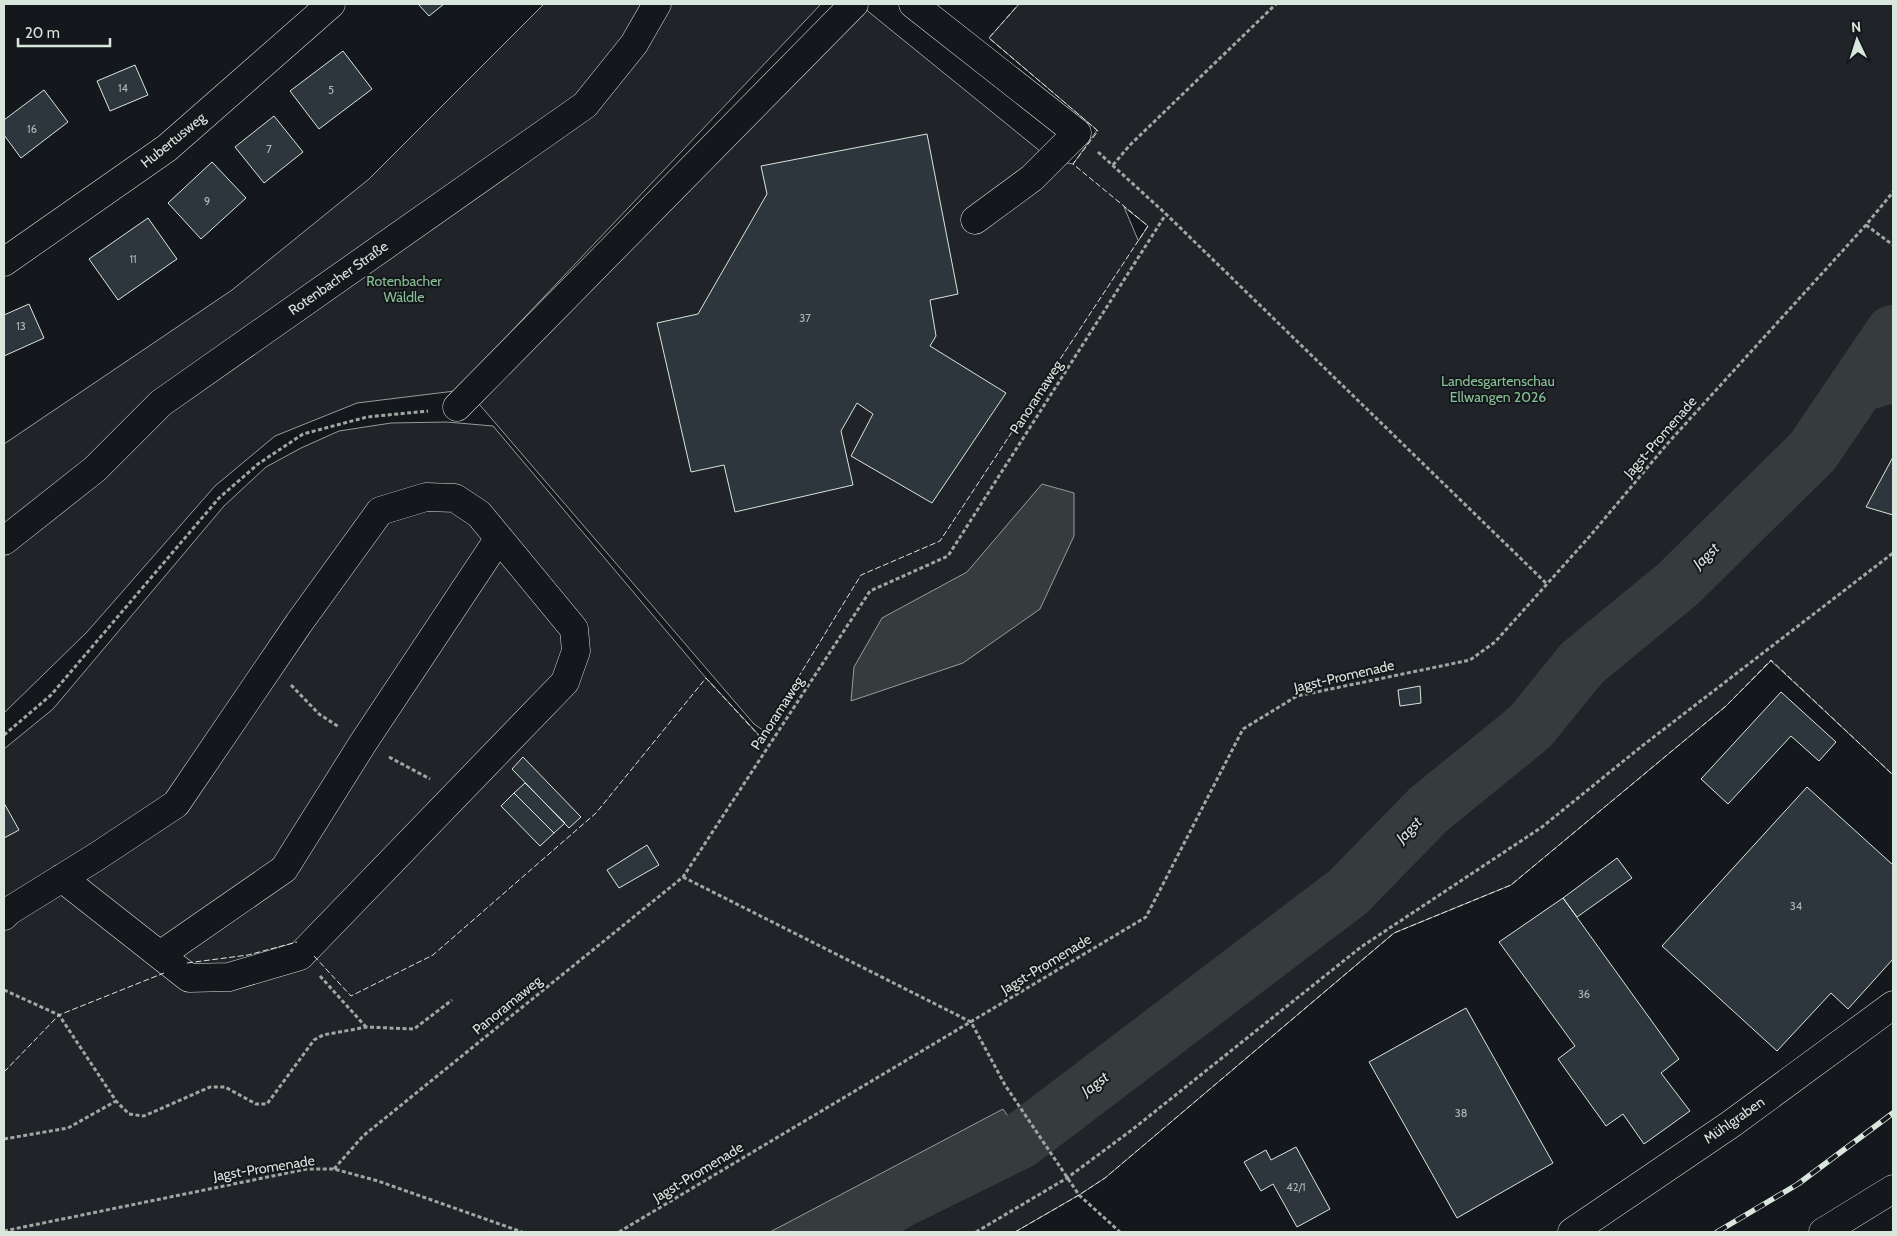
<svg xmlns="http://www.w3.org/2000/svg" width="1897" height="1236" viewBox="0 0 1897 1236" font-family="Cabin,sans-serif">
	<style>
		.green { fill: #202428; stroke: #939e99; fill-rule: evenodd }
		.water { fill: #363b3e; stroke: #939e99 }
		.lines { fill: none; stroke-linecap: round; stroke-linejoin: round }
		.canal { stroke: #363b3e; stroke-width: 32 }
		.river { stroke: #363b3e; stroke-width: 56 }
		.building { fill: #2c363c; stroke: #d8e6dc }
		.minor-casing { stroke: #d8e6dc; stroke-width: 29 }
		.path { stroke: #9da8a2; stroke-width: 3; stroke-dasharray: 4 2.5; stroke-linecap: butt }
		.minor { stroke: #14181c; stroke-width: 28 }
		.rail-casing { stroke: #d8e6dc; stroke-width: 5.5 }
		.rail { stroke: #14181c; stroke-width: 4; stroke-dasharray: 11; stroke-linecap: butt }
		.fence { stroke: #d8e6dc; stroke-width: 1; stroke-dasharray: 6 2.5; stroke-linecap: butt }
		.labels { text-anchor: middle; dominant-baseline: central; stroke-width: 4; stroke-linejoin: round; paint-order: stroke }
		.number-label { font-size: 11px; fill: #adbab4 }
		.street-label { font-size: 14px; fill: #d8e6dc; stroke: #14181c }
		.park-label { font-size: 14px; fill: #8ac095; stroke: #14181c }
		.water-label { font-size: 15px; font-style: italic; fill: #d8e6dc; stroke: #14181c }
	</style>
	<rect width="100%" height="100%" fill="#14181c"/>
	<path class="green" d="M544,4h277l-366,387 -98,12 -82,33 -60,50 -128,146 -83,81v-269l228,-154 137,-111z
		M859,4l192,156 22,4 24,-34 -108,-92 30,-34h874v771l-122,-114 -45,45 -215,179 -117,48 -289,245 -26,17 -64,37h-1011v-483l49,-40 171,-203 42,-39 35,-19 38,-17 52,-8 56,-1 46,4 213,252 55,59 3,-6 -10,-7 -275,-320zM1124,207l24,19 -9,14h-1z"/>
	<path class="water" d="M1042,484l32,9v43l-34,73 -77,54 -112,38 3,-34 28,-49 85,-46z
		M1003,1109l31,45 -137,78h-127z"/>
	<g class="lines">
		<path class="canal" d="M1848,400l45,-13"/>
		<path class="river" d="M844,1232l60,-34 116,-57 328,-249 80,-82 102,-83 52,-64 96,-79 135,-133 80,-118"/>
	</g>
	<path class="building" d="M418,4h26l-15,12z
		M343,51l29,38 -53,40 -29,-38z
		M135,65l13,30 -38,16 -13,-30z
		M44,90l24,32 -47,36 -17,-23v-15z
		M274,116l29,36 -39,31 -29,-36z
		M927,134l31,160 -28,6 6,36 -6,10 76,47 -74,110 -81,-47 22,-42 -16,-11 -16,28 12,54 -118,27 -11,-47 -33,7 -34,-149 41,-9 69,-120 -6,-28z
		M212,162l34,36 -45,41 -33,-36z
		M148,218l29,41 -59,41 -29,-41z
		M29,304l15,34 -40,18v-41z
		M1893,457v58l-27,-8z
		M1420,686l1,17 -21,3 -2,-16z
		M1781,692l55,50 -17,19 -28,-25 -63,68 -27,-25z
		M523,757l58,60 -12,11 -57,-59z
		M525,783l40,40 -11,10 -40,-40z
		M1807,787l86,78v94l-45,50 -17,-16 -54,58 -115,-105z
		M514,793l40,40 -14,13 -39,-40z
		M4,803l15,27 -15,8z
		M647,845l12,20 -40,23 -12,-18z
		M1617,858l15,20 -55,39 -14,-19z
		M1563,898l116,161 -18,14 29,38 -46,33 -21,-30 -17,12 -48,-67 17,-13 -76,-104z
		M1466,1008l87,155 -96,55 -88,-156z
		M1296,1147l34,62 -33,18 -24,-43 -12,7 -17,-29 22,-12 5,10z"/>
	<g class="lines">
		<defs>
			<path id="minor" d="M913,4l164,129 -45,45 -57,42
				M4,262l163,-114 164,-144
				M457,407l397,-403
				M4,541l91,-72 66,-66 424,-298 49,-61 23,-40
				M4,916l5,-5 87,-54 80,-53 123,-181 81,-112 46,-14 29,1 24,16 95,115 2,22 -11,31 -265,274 -71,21 -40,1 -127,-100
				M160,955l124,-86 79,-126 136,-205
				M1572,1232l159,-108 162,-119
				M1823,1232l70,-43"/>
		</defs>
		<use href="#minor" class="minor-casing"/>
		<path class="path" d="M1098,152l68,62 381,370
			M1113,165l17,-20 146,-141
			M1866,225l27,20
			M291,685l28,29 20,13
			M4,735l47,-40 168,-197 39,-34 45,-30 64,-17 61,-6
			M389,757l41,22
			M683,877l288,145 34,63 74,110 41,37
			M320,976l46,51
			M4,990l55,25 57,86 13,13 15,2 66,-29h15l31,17h11l47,-64 9,-5 44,-8 47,2 38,-29
			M4,1139l64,-11 48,-27
			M334,1169l29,-33 320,-259 187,-286 78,-35 218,-342
			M4,1231l303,-62h27l44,12 144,51
			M619,1232l527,-315 97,-188 54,-33 173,-36 25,-18 95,-106 78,-93 198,-218 27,-33
			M976,1232l91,-54 66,-49 228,-182 181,-120 100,-81 251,-193"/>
		<use href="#minor" class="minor"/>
		<defs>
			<path id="rail" d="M1717,1232l81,-48 95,-71"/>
		</defs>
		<use href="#rail" class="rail-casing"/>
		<use href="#rail" class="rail"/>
		<path class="fence" d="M314,956l37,40 82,-41 163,-142 110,-135 55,60 100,-163 79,-34 208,-315 -75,-62 25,-33 -109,-93 30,-34
			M187,963l61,-8 49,-13
			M4,1072l55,-57 105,-42
			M1015,1232l64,-37 26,-17 289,-245 117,-48 215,-179 45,-46 122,115"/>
	</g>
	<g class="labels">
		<g class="number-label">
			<text x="123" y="88">14</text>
			<text x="331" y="90">5</text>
			<text x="32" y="129">16</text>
			<text x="269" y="149">7</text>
			<text x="207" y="201">9</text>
			<text x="133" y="259">11</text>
			<text x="805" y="318">37</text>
			<text x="21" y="326">13</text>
			<text x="1796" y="906">34</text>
			<text x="1584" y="994">36</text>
			<text x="1461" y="1113">38</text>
			<text x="1296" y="1187">42/1</text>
		</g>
		<g class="street-label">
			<text transform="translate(173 140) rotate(-39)">Hubertusweg</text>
			<text transform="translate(338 278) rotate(-35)">Rotenbacher Straße</text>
			<text transform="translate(1036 397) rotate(-57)">Panoramaweg</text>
			<text transform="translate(1660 437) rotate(-49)">Jagst-Promenade</text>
			<text transform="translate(1344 676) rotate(-13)">Jagst-Promenade</text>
			<text transform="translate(777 713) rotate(-57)">Panoramaweg</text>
			<text transform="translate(1046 964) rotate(-31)">Jagst-Promenade</text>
			<text transform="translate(507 1005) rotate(-39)">Panoramaweg</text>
			<text transform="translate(1734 1120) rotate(-35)">Mühlgraben</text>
			<text transform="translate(264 1168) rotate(-9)">Jagst-Promenade</text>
			<text transform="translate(698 1172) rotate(-31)">Jagst-Promenade</text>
		</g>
		<g class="park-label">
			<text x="404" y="281">Rotenbacher<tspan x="404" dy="16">Wäldle</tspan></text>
			<text x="1498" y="381">Landesgartenschau<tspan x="1498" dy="16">Ellwangen 2026</tspan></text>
		</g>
		<g class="water-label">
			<text transform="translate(1706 556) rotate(-44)">Jagst</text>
			<text transform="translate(1409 830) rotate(-46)">Jagst</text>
			<text transform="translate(1095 1084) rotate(-37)">Jagst</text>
		</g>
	</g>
	<rect width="1897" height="1236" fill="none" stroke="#d8e6dc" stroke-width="10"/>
	<g transform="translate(1857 40) rotate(356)" stroke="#14181c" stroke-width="4" paint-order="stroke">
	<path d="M0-4L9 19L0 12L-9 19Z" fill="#d8e6dc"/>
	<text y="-8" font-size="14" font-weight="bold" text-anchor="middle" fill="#d8e6dc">N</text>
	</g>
	<path d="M18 38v8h92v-8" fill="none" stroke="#d8e6dc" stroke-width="2.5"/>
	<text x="25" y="38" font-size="15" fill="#d8e6dc" stroke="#14181c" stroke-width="4" paint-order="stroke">20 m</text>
</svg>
